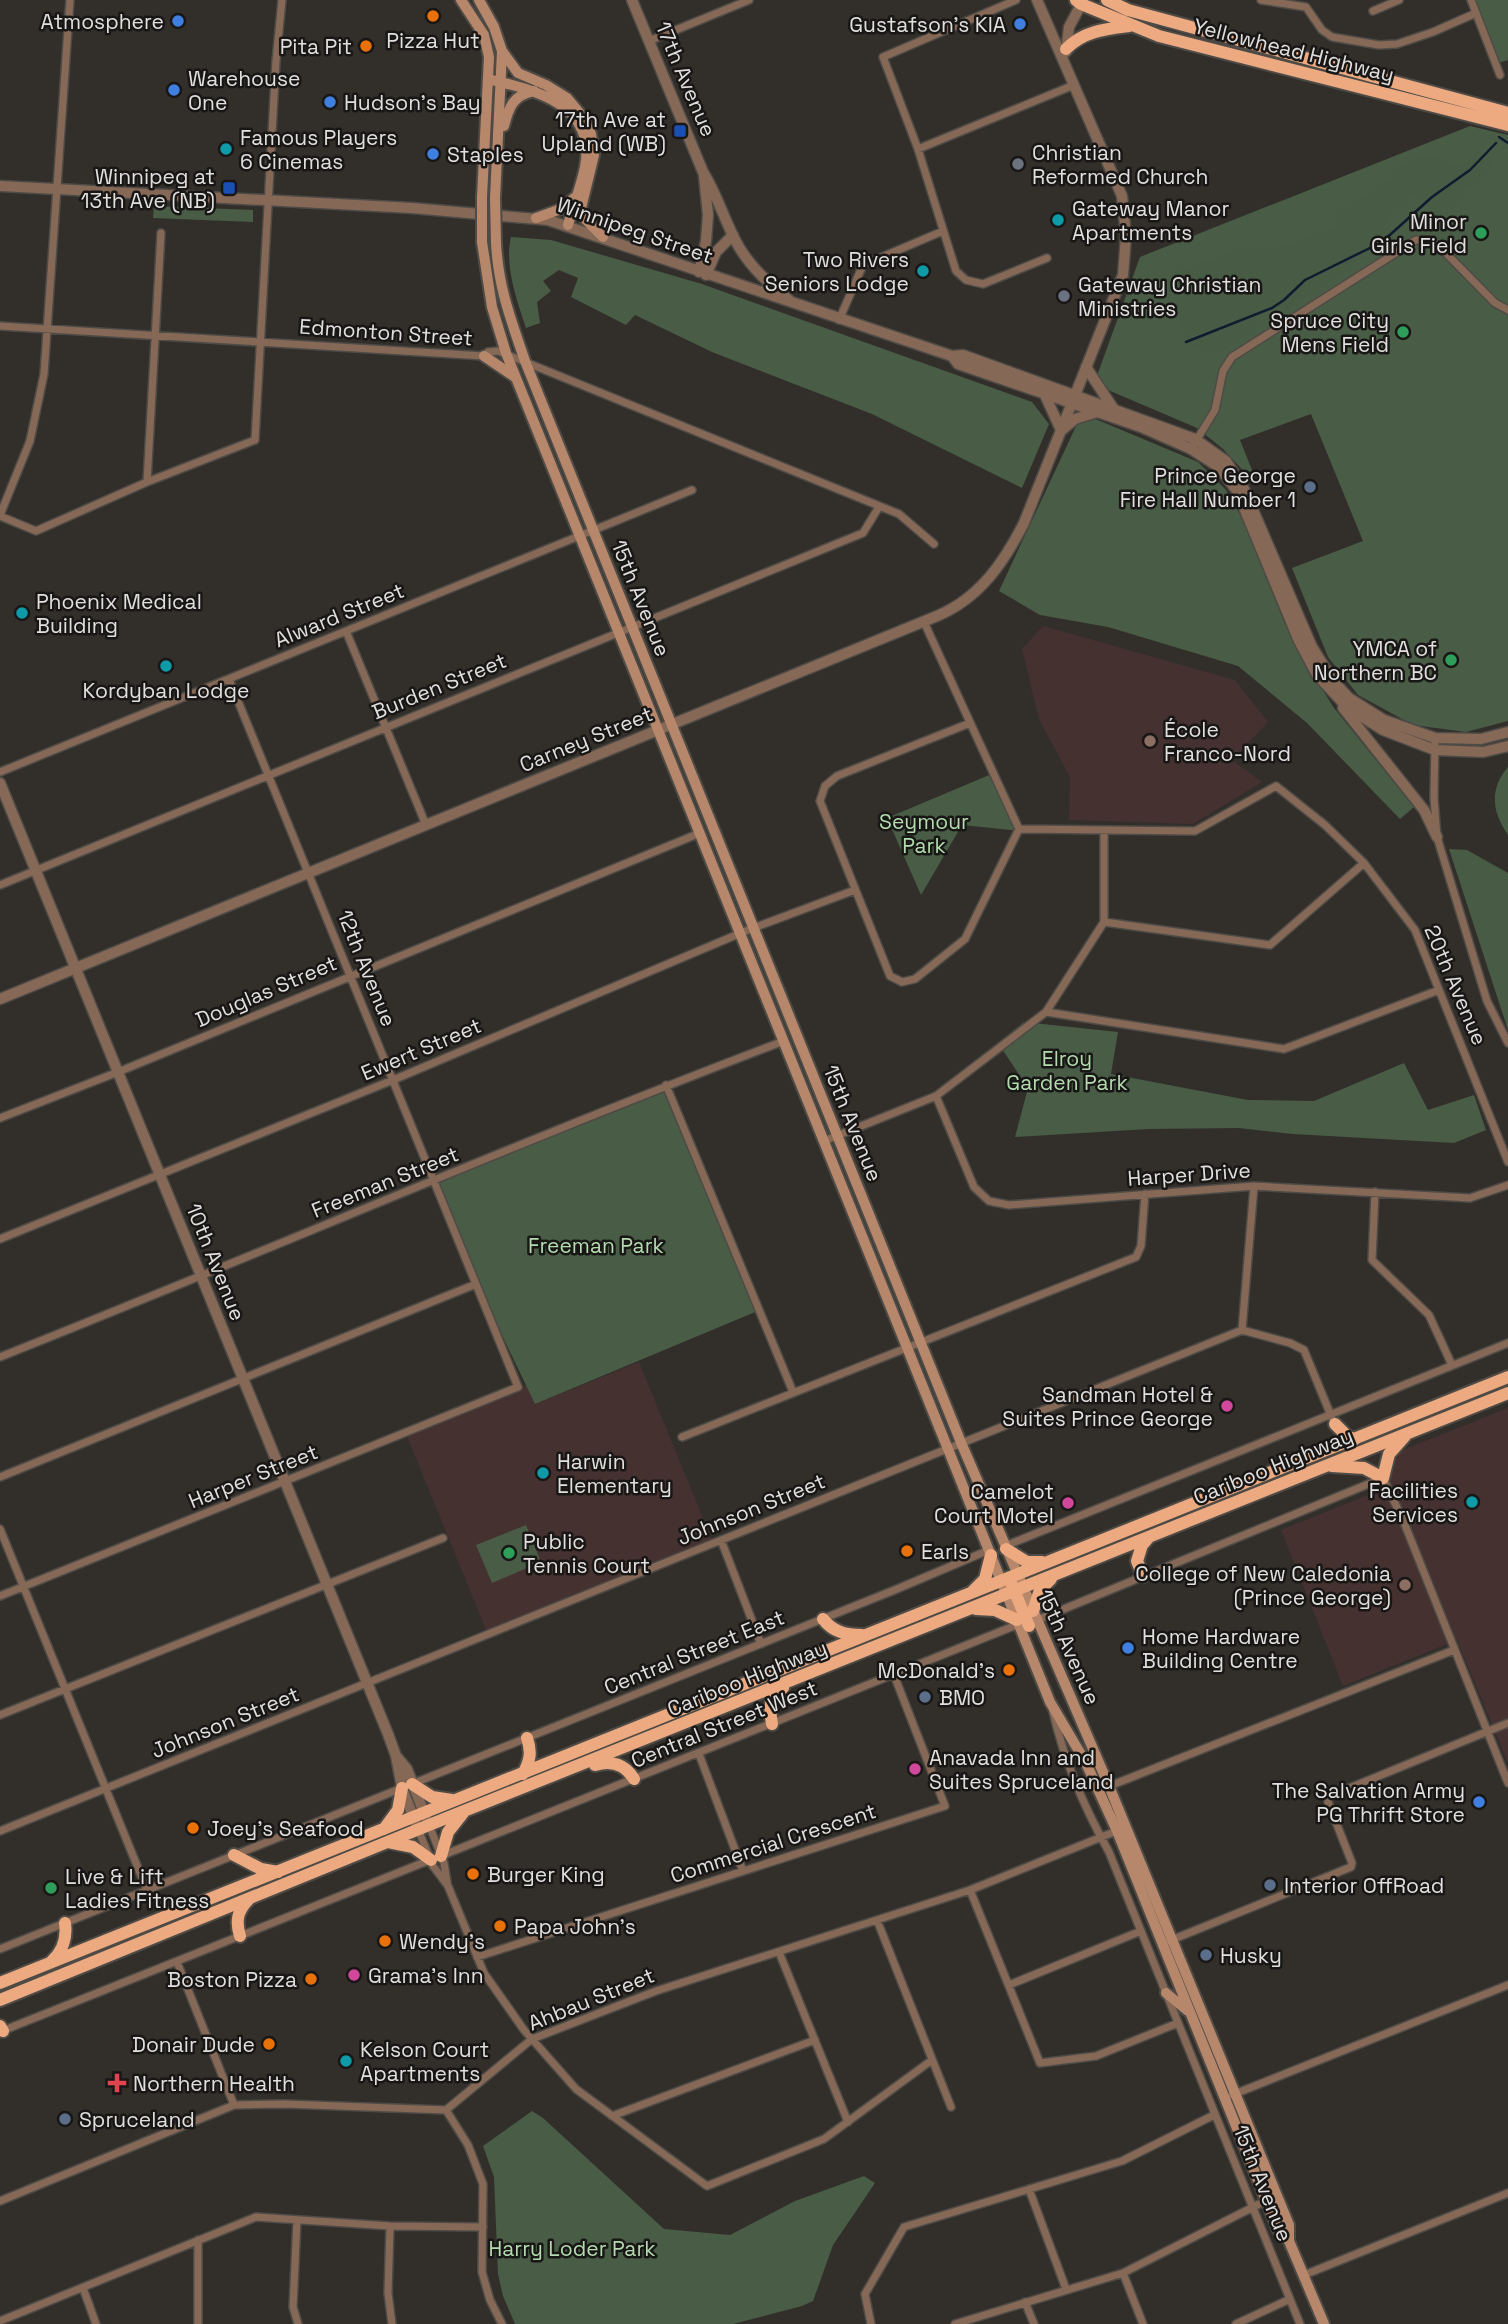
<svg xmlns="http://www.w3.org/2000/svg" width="1508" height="2324" viewBox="0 0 1508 2324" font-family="'Space Grotesk',sans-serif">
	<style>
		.education { fill: #453130 }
		.green { fill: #485c46 }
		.forest { fill: #485c45 }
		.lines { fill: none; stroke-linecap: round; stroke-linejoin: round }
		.stream { stroke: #101b30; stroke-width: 2.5 }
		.minor-casing { stroke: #4e4b47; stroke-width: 10 }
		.tertiary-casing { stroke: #4e4b47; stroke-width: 13 }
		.secondary-casing { stroke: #4e4b47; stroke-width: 14 }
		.trunk-casing { stroke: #4e4b47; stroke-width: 16 }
		.minor { stroke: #866856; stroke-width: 7 }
		.tertiary { stroke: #866856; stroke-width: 10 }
		.secondary { stroke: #b6876a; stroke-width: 10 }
		.trunk { stroke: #edaa80; stroke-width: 12 }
		.secondary-bridge-casing { stroke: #4e4b47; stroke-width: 14; stroke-linecap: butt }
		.secondary-bridge { stroke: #b6876a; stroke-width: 10 }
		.food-dot { fill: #e8710a; stroke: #181716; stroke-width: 2.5 }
		.shop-dot { fill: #3f7fe0; stroke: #181716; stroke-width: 2.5 }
		.transit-dot { fill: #1a4fb4; stroke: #181716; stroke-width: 2.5 }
		.culture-dot { fill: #0f9aa8; stroke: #181716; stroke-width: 2.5 }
		.worship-dot { fill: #6b7280; stroke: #181716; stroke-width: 2.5 }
		.leisure-dot { fill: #2e9e5b; stroke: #181716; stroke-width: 2.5 }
		.service-dot { fill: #5c6f8a; stroke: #181716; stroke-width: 2.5 }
		.education-dot { fill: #8d6e63; stroke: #181716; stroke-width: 2.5 }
		.hotel-dot { fill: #d1479c; stroke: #181716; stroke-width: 2.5 }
		.health-dot { fill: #e0444e; stroke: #181716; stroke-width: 2.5 }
		.labels { text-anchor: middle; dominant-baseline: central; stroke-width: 5; stroke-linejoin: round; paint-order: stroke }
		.poi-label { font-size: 21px; fill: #e1dfdd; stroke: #181716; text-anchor: start }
		.street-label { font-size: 21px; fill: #e1dfdd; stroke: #181716 }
		.park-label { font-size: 21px; fill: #b3dbae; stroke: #181716 }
	</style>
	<rect width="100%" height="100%" fill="#322f2b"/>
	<path class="education" d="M1043,626l192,54 33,42 -36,38 30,22 -69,42 -124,-4 1,-43 -31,-58 -17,-70z
		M639,1362l73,178 -225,92 -81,-198 121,-49 8,19z
		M1508,1408v355l-51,-123 -114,46 -62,-156 104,-42 15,-37z"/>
	<path class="green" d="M1472,0h36v60l-10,3z
		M1470,126l38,9v586l-42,11 -53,-7 -55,-30 -30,-38 -36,-89 71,-27 -52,-127 -71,26 14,35 -5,2 -26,-28 -26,-21 -103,-44 46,-127z
		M154,206l99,4v12l-100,-4z
		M511,237l40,3 151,44 330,118 17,22 -27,64 -150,-74 -160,-62 -77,-37 -9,10 -55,-28 7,-19 -19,-8 -16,11 8,10 -14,11 3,21 -14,5c-9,-27 -22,-63 -15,-91z
		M1093,418l105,44 28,28 17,30 42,104 19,36 30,48 80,99 -14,12 -93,-96 -69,-57 -130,-39 -68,-12 -41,-24 78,-167z
		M1508,767v68c-16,-23 -19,-46 0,-68z
		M994,773l27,58 -59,-6 -41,70 -34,-77z
		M1024,1022l94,10 -7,42 137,26 66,1 90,-38 24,47 46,-15 12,35 -32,13 -161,-9 -54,-6 -91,1 -133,8 13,-49 -30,-45z
		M665,1083l95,227 -225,94 -58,-121 -41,-105z
		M526,1525l15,37 -49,21 -16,-38z
		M532,2111l11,7 121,111 66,6 65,-34 69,-25 11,7 -42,62 -20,56 -11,5 -69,18h-218l-12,-28 -5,-22 -4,-97 -11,-31z"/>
	<path class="forest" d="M1478,152l17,11 -59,52 -22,-23 -26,22 -14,41 -89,54 -24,-5 -11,28 -31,20 -26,-3 -26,-51 3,-23 73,-28h38l51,-18 12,-18 49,-33 -2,-8 39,-16 29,14z
		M1449,849l18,1 41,23v157z"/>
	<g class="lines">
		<path class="stream" d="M1499,137l9,6
			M1186,342l86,-34 12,-8 21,-20 77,-38 50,-45 38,-27 26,-27"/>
		<defs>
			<path id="minor" d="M1016,0l-133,57 35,92 38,122 10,9 17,4 64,-26
				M1261,0l45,7 16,23 10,7 47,8 18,-1 36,-12 43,-19
				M1471,0l29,75
				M1373,11l26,-11
				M649,41l100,-41
				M918,149l156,-64
				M839,320l24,-55 80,-34
				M0,326l484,30 4,-4 10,-1 401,163 35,30
				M1191,449l24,-39 8,-39 9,-14 184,-117h10l12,5 57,58 13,7
				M147,482l14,-249
				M0,515l30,-74 14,-67 26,-374
				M0,516l36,15 111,-49 108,-42 21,-379 6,-61
				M924,622l95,207
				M346,631l80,194
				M970,723l-133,53 -12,10 -5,15 70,175 12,6 13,-3 50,-40 54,-110
				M1435,738l-1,60 3,39 50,164 21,42
				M0,772l692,-282
				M1019,829l176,2 81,-45 49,39 39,38 51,67 93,232
				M0,885l863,-352 16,-26
				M1104,922l166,23 94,-82
				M1046,1012l238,37 155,-59
				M666,1085l127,307
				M936,1096l38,91 15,14 20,4 245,-19 216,12 38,-13
				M0,1118l118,-46 582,-239
				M824,1141l112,-45 110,-84 58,-90v-92
				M1375,1192l-3,68 57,55 23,50
				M0,1239l393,-159 355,-150 107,-40
				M1242,1330l48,13 14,7 28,68
				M1242,1330l12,-144
				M0,1357c262,-104 520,-216 784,-316
				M682,1437l454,-180 5,-11 4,-52
				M0,1477l476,-193
				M0,1529l147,361
				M721,1540l40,104
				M1005,1546l503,-203
				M0,1596l518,-209 -289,-708
				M1037,1620l346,-142 20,42 105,263
				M1053,1712c11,48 32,97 56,140l191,472
				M0,1715l443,-177
				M699,1754l44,117
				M412,1784l485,-195 92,-39
				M1107,1787l347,-137
				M429,1825l15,38 3,19
				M418,1829l15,37 15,20 36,87 40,57 52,59 131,97 117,-47 108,-79
				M0,1831l1242,-501
				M441,1856l578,-232
				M970,1890l70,173 56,-7 82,-33
				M877,1920l74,187
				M1169,1941l182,-74 1,-4 -24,-61 2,-6 178,-73
				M0,1949l402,-161
				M779,1952l69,170
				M477,1957l468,-151 -51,-131
				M177,1962l57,143
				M1009,1985l132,-54
				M2,2031l428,-171
				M1232,2095l276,-110
				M446,2110l22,35 15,39 -1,88 8,28 12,24
				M612,2116l203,-76
				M1029,2189l37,100
				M0,2201l234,-96 51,-1 161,6 86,-71 124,-48 314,-101 149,-60
				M297,2220l-4,87 5,17
				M390,2226l-2,67 4,31
				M198,2240v84
				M1123,2273l20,51
				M1304,2275l204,-82
				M83,2288l13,36
				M1025,2302l9,22
				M0,2321l256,-104 134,9 93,1
				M871,2324l-6,-30 39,-67 218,-66 92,-46
				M955,2324l168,-51 154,-78
				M1236,2324l54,-25"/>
			<path id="tertiary" d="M632,0l71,172c15,24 22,51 36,75 13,22 31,37 50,53
				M1066,52l3,-25 14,-26
				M0,186l412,22 136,12 404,136 11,-1 232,84 31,22 18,28 68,158 21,34 16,17 35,22 51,18 46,1 27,-7
				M699,272l7,-31 2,-26 -4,-39
				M706,275l10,-23 17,-17
				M952,356l6,8 183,63 50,22 28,18 18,24 62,150 18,34 31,33 35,22 52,20 48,2 25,-6
				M1086,367l27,41
				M1044,393l17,37
				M1062,430l13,-11 22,-7
				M1343,708l81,102 13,27
				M0,783l388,951 8,22 6,32 16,41
				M0,999l937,-383c43,-18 67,-54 87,-93l99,-248 3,-39 -4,-40 -85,-196
				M396,1756l11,13 19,49"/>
			<path id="secondary" d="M461,0l23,35 5,22 -7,140
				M479,0l15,27 8,24 -7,147
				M502,51l16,22 28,12 21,13 15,18 9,18 3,21 -13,53 4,11 18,18
				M488,79c46,11 109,25 97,88 -4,20 -12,39 -17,58
				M504,126c5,-19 9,-31 30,-35
				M536,218l25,-9 13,-11
				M482,242l10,65 14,46 544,1349 36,61 31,68 161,399 11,11
				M496,242c2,45 15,78 29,119l437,1084 147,341 180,439v16l35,83
				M484,356l31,21
				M1166,1993l22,18"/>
			<path id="trunk" d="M1076,0l5,4 78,32 349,89
				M1107,0l21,10 380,103
				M1066,49c17,-18 40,-20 63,-23
				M1335,1424l13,13 7,2
				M1332,1466l32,2 19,10
				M1383,1478l6,-24 16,-18
				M1006,1549l21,13h15
				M1143,1576l-6,-15 5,-16 7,-8
				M1012,1585l17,41
				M973,1591l12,-12 6,-24
				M976,1609l19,1 22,10
				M1033,1611l7,-21 11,-11
				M823,1619c10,13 23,16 39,16
				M772,1724c-3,-16 -3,-27 11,-36
				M595,1765c16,-5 30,-1 39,14
				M523,1774c7,-13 9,-22 4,-36
				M412,1784l20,13 20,3
				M384,1829l14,-19 4,-22
				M388,1842l25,5 18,13
				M234,1855l27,14 17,3
				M441,1856l7,-24 15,-19
				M240,1936c-5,-16 -2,-26 9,-37
				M52,1961c11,-10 15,-24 13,-38
				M0,1983l1508,-606
				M0,2000l429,-175 1079,-432
				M0,2026l3,5"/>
		</defs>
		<use href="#minor" class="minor-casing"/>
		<use href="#tertiary" class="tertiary-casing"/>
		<use href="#secondary" class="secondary-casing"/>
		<use href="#trunk" class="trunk-casing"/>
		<use href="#minor" class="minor"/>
		<use href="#tertiary" class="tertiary"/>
		<use href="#secondary" class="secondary"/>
		<use href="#trunk" class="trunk"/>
		<defs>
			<path id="secondary-bridge" d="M495,198l1,44
				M482,242v-45"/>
		</defs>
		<use href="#secondary-bridge" class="secondary-bridge-casing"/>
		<use href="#secondary-bridge" class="secondary-bridge"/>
	</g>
	<g class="food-dot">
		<circle cx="433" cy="16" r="7"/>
		<circle cx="366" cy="46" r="7"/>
		<circle cx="907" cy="1551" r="7"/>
		<circle cx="1009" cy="1670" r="7"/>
		<circle cx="193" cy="1828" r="7"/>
		<circle cx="473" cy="1874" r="7"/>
		<circle cx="500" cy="1926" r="7"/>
		<circle cx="385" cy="1941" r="7"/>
		<circle cx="311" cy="1979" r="7"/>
		<circle cx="269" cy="2044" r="7"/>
	</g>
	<g class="shop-dot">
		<circle cx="178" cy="21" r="7"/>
		<circle cx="1020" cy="24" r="7"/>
		<circle cx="174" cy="90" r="7"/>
		<circle cx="330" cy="102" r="7"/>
		<circle cx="433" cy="154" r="7"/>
		<circle cx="1128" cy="1648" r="7"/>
		<circle cx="1479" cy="1802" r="7"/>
	</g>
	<g class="transit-dot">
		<rect x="673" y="124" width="14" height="14" rx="3.5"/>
		<rect x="222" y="181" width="14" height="14" rx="3.5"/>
	</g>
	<g class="culture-dot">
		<circle cx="226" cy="149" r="7"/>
		<circle cx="1058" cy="220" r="7"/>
		<circle cx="923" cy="271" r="7"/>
		<circle cx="22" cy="613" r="7"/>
		<circle cx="166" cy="666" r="7"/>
		<circle cx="543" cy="1473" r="7"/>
		<circle cx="1472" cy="1502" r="7"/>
		<circle cx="346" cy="2061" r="7"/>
	</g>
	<g class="worship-dot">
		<circle cx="1018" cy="164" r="7"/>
		<circle cx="1064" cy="296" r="7"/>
	</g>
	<g class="leisure-dot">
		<circle cx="1481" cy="233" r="7"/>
		<circle cx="1403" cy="332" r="7"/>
		<circle cx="1451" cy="660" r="7"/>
		<circle cx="509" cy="1553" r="7"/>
		<circle cx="51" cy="1888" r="7"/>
	</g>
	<g class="service-dot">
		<circle cx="1310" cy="487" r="7"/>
		<circle cx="925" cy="1697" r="7"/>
		<circle cx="1270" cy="1885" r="7"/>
		<circle cx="1206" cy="1955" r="7"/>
		<circle cx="65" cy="2119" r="7"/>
	</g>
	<g class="education-dot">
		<circle cx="1150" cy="741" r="7"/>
		<circle cx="1405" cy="1585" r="7"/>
	</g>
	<g class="hotel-dot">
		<circle cx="1227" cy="1406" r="7"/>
		<circle cx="1068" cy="1503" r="7"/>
		<circle cx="915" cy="1769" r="7"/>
		<circle cx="354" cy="1975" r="7"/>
	</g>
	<path class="health-dot" d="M113.5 2072.5h7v7h7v7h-7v7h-7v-7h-7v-7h7z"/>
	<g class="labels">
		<g class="poi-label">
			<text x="164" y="21" text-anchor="end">Atmosphere</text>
			<text x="1006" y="24" text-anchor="end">Gustafson's KIA</text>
			<text x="433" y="40" text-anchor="middle">Pizza Hut</text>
			<text x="352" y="46" text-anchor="end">Pita Pit</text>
			<text x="188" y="78">Warehouse<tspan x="188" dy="24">One</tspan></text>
			<text x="344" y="102">Hudson's Bay</text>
			<text x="666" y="119" text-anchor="end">17th Ave at<tspan x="666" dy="24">Upland (WB)</tspan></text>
			<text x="240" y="137">Famous Players<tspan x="240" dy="24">6 Cinemas</tspan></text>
			<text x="1032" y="152">Christian<tspan x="1032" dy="24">Reformed Church</tspan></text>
			<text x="447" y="154">Staples</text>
			<text x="215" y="176" text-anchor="end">Winnipeg at<tspan x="215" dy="24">13th Ave (NB)</tspan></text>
			<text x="1072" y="208">Gateway Manor<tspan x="1072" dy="24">Apartments</tspan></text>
			<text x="1467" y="221" text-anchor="end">Minor<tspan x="1467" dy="24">Girls Field</tspan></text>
			<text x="909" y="259" text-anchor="end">Two Rivers<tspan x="909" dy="24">Seniors Lodge</tspan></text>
			<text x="1078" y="284">Gateway Christian<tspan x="1078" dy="24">Ministries</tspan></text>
			<text x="1389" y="320" text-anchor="end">Spruce City<tspan x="1389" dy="24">Mens Field</tspan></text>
			<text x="1296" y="475" text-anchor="end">Prince George<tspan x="1296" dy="24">Fire Hall Number 1</tspan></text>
			<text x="36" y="601">Phoenix Medical<tspan x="36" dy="24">Building</tspan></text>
			<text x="1437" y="648" text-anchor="end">YMCA of<tspan x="1437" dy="24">Northern BC</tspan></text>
			<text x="166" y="690" text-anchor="middle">Kordyban Lodge</text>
			<text x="1164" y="729">École<tspan x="1164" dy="24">Franco-Nord</tspan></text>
			<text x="1213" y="1394" text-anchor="end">Sandman Hotel &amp;<tspan x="1213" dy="24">Suites Prince George</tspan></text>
			<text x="557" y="1461">Harwin<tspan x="557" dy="24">Elementary</tspan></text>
			<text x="1458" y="1490" text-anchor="end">Facilities<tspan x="1458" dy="24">Services</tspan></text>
			<text x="1054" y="1491" text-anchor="end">Camelot<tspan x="1054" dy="24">Court Motel</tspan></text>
			<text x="523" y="1541">Public<tspan x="523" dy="24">Tennis Court</tspan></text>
			<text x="921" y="1551">Earls</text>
			<text x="1391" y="1573" text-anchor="end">College of New Caledonia<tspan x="1391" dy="24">(Prince George)</tspan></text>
			<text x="1142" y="1636">Home Hardware<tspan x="1142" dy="24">Building Centre</tspan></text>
			<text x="995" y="1670" text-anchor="end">McDonald's</text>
			<text x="939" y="1697">BMO</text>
			<text x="929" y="1757">Anavada Inn and<tspan x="929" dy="24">Suites Spruceland</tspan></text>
			<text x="1465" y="1790" text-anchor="end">The Salvation Army<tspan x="1465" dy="24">PG Thrift Store</tspan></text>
			<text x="207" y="1828">Joey’s Seafood</text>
			<text x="487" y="1874">Burger King</text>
			<text x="65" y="1876">Live &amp; Lift<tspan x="65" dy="24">Ladies Fitness</tspan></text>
			<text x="1284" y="1885">Interior OffRoad</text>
			<text x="514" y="1926">Papa John's</text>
			<text x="399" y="1941">Wendy's</text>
			<text x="1220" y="1955">Husky</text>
			<text x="368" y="1975">Grama's Inn</text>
			<text x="297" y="1979" text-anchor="end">Boston Pizza</text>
			<text x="255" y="2044" text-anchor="end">Donair Dude</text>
			<text x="360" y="2049">Kelson Court<tspan x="360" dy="24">Apartments</tspan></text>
			<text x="133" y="2083">Northern Health</text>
			<text x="79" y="2119">Spruceland</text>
		</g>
		<g class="street-label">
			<text transform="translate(1294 50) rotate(14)">Yellowhead Highway</text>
			<text transform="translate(686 79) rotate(67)">17th Avenue</text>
			<text transform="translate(635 230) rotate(19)">Winnipeg Street</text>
			<text transform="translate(386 332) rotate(4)">Edmonton Street</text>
			<text transform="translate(641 598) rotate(68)">15th Avenue</text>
			<text transform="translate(339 615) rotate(-22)">Alward Street</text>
			<text transform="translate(439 686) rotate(-22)">Burden Street</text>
			<text transform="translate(586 739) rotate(-22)">Carney Street</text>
			<text transform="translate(367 968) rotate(68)">12th Avenue</text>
			<text transform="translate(1456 985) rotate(67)">20th Avenue</text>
			<text transform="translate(266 991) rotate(-23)">Douglas Street</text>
			<text transform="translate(421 1049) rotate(-23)">Ewert Street</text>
			<text transform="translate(853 1123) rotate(68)">15th Avenue</text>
			<text transform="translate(1189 1174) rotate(-4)">Harper Drive</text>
			<text transform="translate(385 1182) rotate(-22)">Freeman Street</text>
			<text transform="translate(216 1262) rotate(68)">10th Avenue</text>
			<text transform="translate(1273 1466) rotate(-22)">Cariboo Highway</text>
			<text transform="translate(253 1476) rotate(-22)">Harper Street</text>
			<text transform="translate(751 1509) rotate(-22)">Johnson Street</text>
			<text transform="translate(1069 1647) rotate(66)">15th Avenue</text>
			<text transform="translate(694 1652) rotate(-22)">Central Street East</text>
			<text transform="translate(747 1678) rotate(-22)">Cariboo Highway</text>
			<text transform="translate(225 1722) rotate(-22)">Johnson Street</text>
			<text transform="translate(724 1724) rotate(-22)">Central Street West</text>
			<text transform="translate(773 1843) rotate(-18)">Commercial Crescent</text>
			<text transform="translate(591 1999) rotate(-22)">Ahbau Street</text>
			<text transform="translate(1263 2183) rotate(68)">15th Avenue</text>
		</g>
		<g class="park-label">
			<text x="924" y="821">Seymour<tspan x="924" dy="24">Park</tspan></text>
			<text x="1067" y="1058">Elroy<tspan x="1067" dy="24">Garden Park</tspan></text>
			<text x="596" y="1245">Freeman Park</text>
			<text x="572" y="2248">Harry Loder Park</text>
		</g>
	</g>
</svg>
